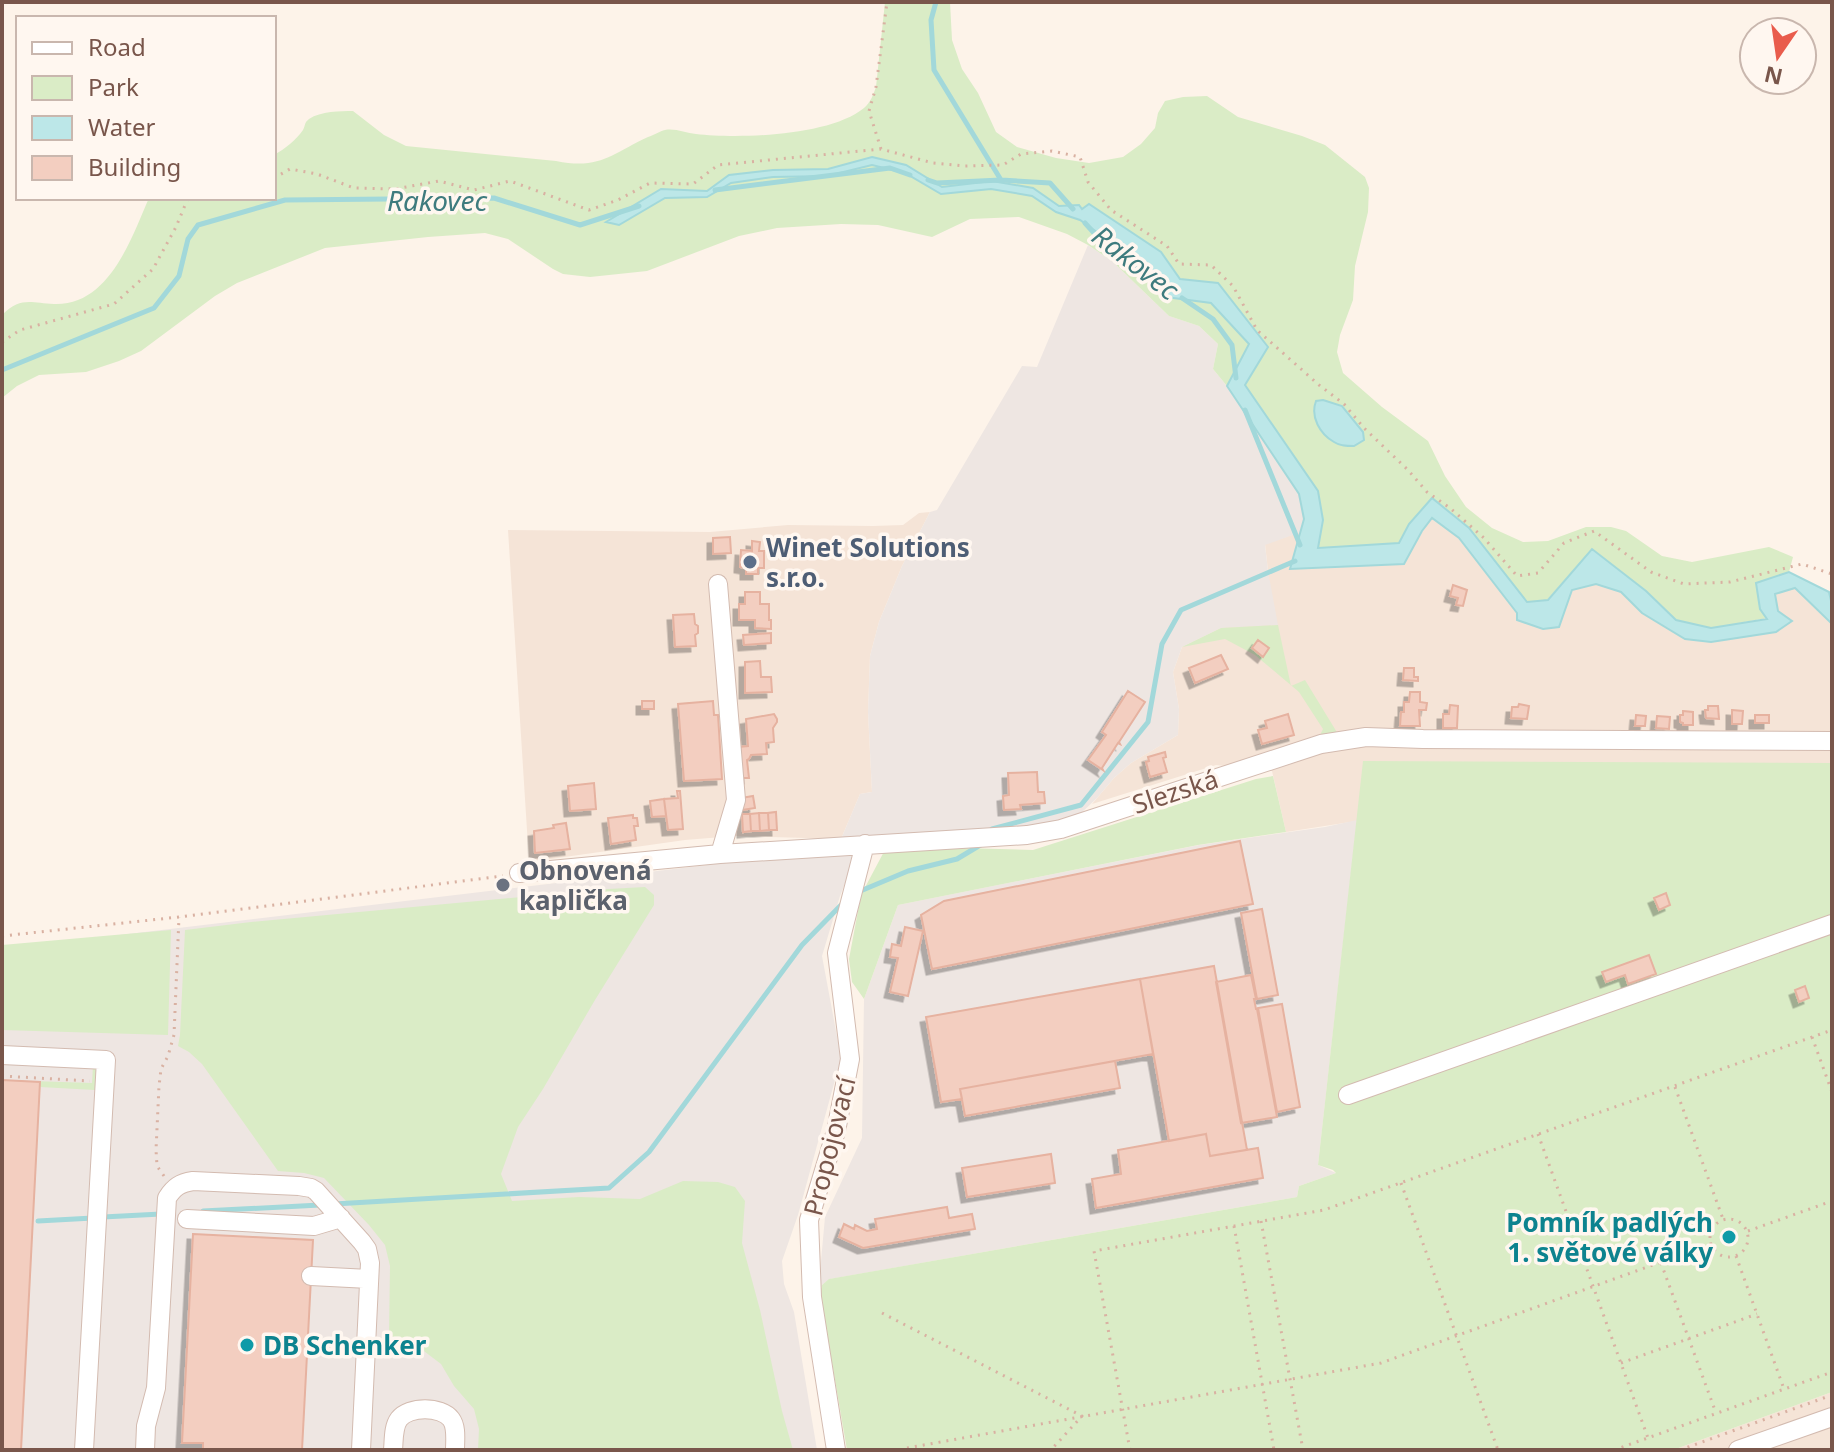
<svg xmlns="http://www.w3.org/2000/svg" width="1834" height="1452" viewBox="0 0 1834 1452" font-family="'Noto Sans',sans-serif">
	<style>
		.residential { fill: #f5e4d7 }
		.industrial { fill: #eee6e2 }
		.green { fill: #daecc6 }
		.water { fill: #bce7e8; stroke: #a2d8da; stroke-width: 2 }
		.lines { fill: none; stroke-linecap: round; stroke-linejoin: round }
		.stream { stroke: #a2d8da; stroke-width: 5 }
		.building { fill: #f3cec0; stroke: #e6b2a0; stroke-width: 2; filter: url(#shadow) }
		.minor-casing { stroke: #d3bbb0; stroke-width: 20 }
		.path { stroke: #d9b1a2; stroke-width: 3; stroke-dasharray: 2 6; stroke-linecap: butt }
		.minor { stroke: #fff; stroke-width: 18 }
		.service-dot { fill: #5c6f8a; stroke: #fff7f0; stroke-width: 3 }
		.worship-dot { fill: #6b7280; stroke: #fff7f0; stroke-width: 3 }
		.culture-dot { fill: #0f9aa8; stroke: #fff7f0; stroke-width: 3 }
		.labels { text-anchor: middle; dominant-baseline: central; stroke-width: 7; stroke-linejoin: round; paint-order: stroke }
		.service-label { font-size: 26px; font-weight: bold; fill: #4e5e75; stroke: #fff7f0; text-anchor: start }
		.street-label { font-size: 26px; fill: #79564b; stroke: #fff7f0 }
		.worship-label { font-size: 26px; font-weight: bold; fill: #5b616d; stroke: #fff7f0; text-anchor: start }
		.culture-label { font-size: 26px; font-weight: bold; fill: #0d838f; stroke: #fff7f0; text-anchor: end }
		.water-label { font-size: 28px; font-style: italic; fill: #3e7b7e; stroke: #fff7f0 }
	</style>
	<defs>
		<filter id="shadow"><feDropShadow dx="-5.5" dy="5.5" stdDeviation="0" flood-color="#0004"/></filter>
	</defs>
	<rect width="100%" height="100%" fill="#fdf3e9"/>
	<path class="residential" d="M930,512l-28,54 -23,56 -9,34 -2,56 4,80 -12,2 -19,45 -107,-3 -49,4 -156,22 -21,-332 202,2 78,-7 85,1 30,-1 16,-12z
		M1431,518l28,20 58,75v7l26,9 16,-2 13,-37 24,-6 25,8 21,21 69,29 65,-10 2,-21 -3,-17 20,-6 37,36v370l-475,-173 -71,11 -14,-61 -56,-6 -124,39 22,-26 17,-15 47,-28 1,-26 -6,-37 9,-25 39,-19 47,-57 -3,-27 36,-12 -10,37 112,-5z
		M1832,1392v58h-159l118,-43z"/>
	<path class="industrial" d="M1088,245l24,16 57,55 30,10 19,18 -5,25 14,17 72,108 5,25 -3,13 -36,13 3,26 10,54 -57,3 -39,19 -9,25 6,37 -1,26 -47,28 -17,15 -17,20 -19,18 -19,10 -218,13 19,-45 12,-2 -4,-80 2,-56 9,-34 23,-56 28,-54 7,-2 85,-144 15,1z
		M1357,820l-39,345 18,8 -37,13 -2,11 -467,82 -8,6 -2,8 -1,-10 6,-66 37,-79 2,-139 34,-94 301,-60 126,-18z
		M859,847l-19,49 -18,60 19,102 -43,157 -16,46 2,23 10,28 23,138h-815v-501z"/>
	<path class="green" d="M885,2h65l2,38 10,29 16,24 18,39 21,15 39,11 33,5 34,-6 18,-13 14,-16 3,-15 7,-12 18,-4 24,-1 31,21 64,19 23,9 40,32 4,11 -1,24 -13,54 -2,34 -13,35 -3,17 6,21 39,34 46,34 17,35 21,31 26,21 31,14 25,-1 38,-14h25l15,4 36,25 30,6 77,-15 24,10 -4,15 -33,11 11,35 -56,10 -35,-8 -30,-29 -54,-42 -45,51 -20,2 -58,-74 -37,-29 -23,25 -10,19 -81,5 5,-28 -5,-29 -73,-106 23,-38 -88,-68 -19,-27 -79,-43 -3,-4 -20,1 -26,-18 -41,-7 -50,6 -36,-22 -34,-8 -44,12 -55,1 -44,5 -22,16 -46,-2 -54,33 12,3 46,-27 42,-1 23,-14 43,-6 54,-1 45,-11 33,8 36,21 50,-5 41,7 24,16 24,8 65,47 21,30 45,6 38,41 -22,42 -14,-17 5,-25 -19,-18 -30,-10 -57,-55 -24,-16 -21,-11 -48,-17 -49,2 -38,18 -54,-12 -37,-1 -64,4 -38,8 -92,35 -57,6 -27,-3 -10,-5 -45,-30 -23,-6 -57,4 -103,11 -88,35 -22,13 -74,55 -22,10 -33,11 -47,3 -22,11 -15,12v-83c19,-19 29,-12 52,-11 55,2 77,-65 95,-106h125v-43c11,-6 22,-15 29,-25 3,-6 1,-7 6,-11 12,-8 31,-8 44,-8l31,24 22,11 150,15c44,9 55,-7 92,-24 6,-2 12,-6 17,-7 10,-2 21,3 31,4 43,5 134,2 168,-26 7,-6 9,-13 12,-21z
		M1278,625l13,61 14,-6 33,54 -19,3 4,-8 -24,-37 -44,-37 -30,-16 -43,8 39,-19z
		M1363,761l469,2v629l-159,58h-826l-27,-157 2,-8 7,-6 468,-82 2,-11 37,-13 -3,-3 -15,-5z
		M1273,776l13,56 -88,13 -300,60 -34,94 -12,-17 -3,-23 12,-64 26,-49 146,4 223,-71z
		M645,887l9,8v10l-59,95 -52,89 -25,38 -17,47 11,27 67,-4 61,2 43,-18 35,1 17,5 10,14 -3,42 18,67 22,101 11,39h-315l1,-21 -5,-20 -20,-23 -13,-22 -29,-22 -23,-4 1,-72 -5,-21 -16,-20 -45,-47 -20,-5 -26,-2 -76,-107 -13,-12 -11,-6 2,-11 5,-105 66,-8 357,-33z
		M171,930l-3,105 -166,-5v-85z
		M93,1066l3,4 -1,20 -55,-3 -1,-5 -37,-2 90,3z"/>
	<path class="water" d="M872,157l34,8 36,22 50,-6 41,7 26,18 20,-1 3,4 7,-5 72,48 19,27 38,4 50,64 -23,38 73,106 5,29 -5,28 81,-5 10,-19 23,-26 37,30 58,74 21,-2 44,-51 54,42 30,29 35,8 56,-9 -7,-10 -4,-26 33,-11 40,20 3,13v19l-37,-36 -20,6 3,17 14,10 -16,11 -65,10 -26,-3 -43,-26 -21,-21 -25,-8 -24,6 -13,37 -16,2 -26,-9v-7l-58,-75 -27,-20 -10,13 -18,33 -114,5 14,-50 -5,-25 -72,-108 22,-42 -38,-41 -45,-6 -21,-30 -65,-47 -24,-8 -24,-16 -41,-7 -50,5 -36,-21 -33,-8 -45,11 -54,1 -42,6 -24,14 -42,1 -46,27 -13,-3 55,-33 46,2 22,-16 44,-5 55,-1z
		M1323,400l19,6 21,26 1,8 -10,6c-7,0 -14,0 -20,-4 -14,-8 -24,-25 -18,-41z"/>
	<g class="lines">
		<path class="stream" d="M936,2l-5,18 3,50 67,110
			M928,180l9,3 64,-3 49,3 23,26
			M715,190l175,-22 20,7
			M1085,223l19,21 54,37
			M1182,298l31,21 19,26 4,33
			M2,370l152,-62 25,-32 9,-37 10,-14 87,-25 209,-2 86,27 59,-19
			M1245,410l55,135
			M992,829l89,-24 67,-83 14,-78 19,-34 114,-49
			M858,892l50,-21 49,-12 25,-15
			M334,1204l275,-16 40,-36 153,-207 42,-43
			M203,1211l117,-6
			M103,1217l58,-3
			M38,1221l55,-3"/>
	</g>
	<path class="building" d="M730,537l1,16 -18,1v-16z
		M752,541l8,1 -1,9h5v17h-6v6h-12v-6l-6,-1 1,-17 11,1z
		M1453,585l14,5 -4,16 -7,-1 2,-7 -8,-2z
		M745,592h15v12h9v16h2v9l-16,-1v-8h-16v-16h6z
		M694,614l1,10 3,2v7l-3,2 1,11 -21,1 -2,-32z
		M771,633v10l-27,2 -1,-10z
		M1258,640l11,8 -6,9 -11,-9z
		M1221,655l7,14 -33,14 -6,-15z
		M760,661l1,16h10l1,15 -27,1v-31z
		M1404,668h10v9h4v4l-15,-1z
		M1128,691l17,11 -26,40 1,2 -2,-1 -16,25 1,2 -15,-10 18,-25 -4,-3z
		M1410,692h10v10l7,1 -1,7h-7l1,16h-20l1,-14h3v-10h5z
		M642,701h12v8h-12z
		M713,701l1,14h4l4,64 -38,2 -6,-77z
		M1519,704l10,2 -2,13 -16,-1 1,-11h6z
		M1450,705l8,1 -1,22h-14v-14h6z
		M1708,706h10l1,13 -13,-1 -1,-8h3z
		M1732,710l11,1 -1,13h-10z
		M1683,711l10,1v13h-10v-2l-3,-1v-7h3z
		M774,714l3,5v3l-4,6 1,14 -8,1 1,11 -16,1 -2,4 -2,1 2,18h-9l-2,-31 10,-1 -2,-27z
		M1288,714l6,21 -32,9 -4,-14 9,-2 -2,-7z
		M1636,715l10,1 -1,10h-10z
		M1755,715h14v8h-14z
		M1657,716l13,1 -1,12 -13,-1z
		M1165,752l1,5 -3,1 4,14 -17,5 -4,-15 3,-1 -1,-4z
		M1037,772l1,20h6l1,11 -25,2 1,4 -17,1 -1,-14 6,-1 -1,-22z
		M594,783l2,26 -26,2 -2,-25z
		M677,791h3l3,38 -15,1 -4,-31 14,-1z
		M753,796l2,12 -13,2 -1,-12z
		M664,799l2,17 -14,1 -2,-16z
		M776,812l1,18h-8l-1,-17z
		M759,813l1,18h-9l-1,-17z
		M759,813h9l1,17 -9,1z
		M742,814h8l1,17 -8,1z
		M633,815v3h4l1,8h-4l2,14 -25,4 -3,-26z
		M566,823l4,26 -35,4 -1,-22 20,-3 -1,-3z
		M1240,841l13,63 -321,65 -11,-54 23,-14z
		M1666,893l4,12 -11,5 -5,-12z
		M1262,909l16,86 -21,4 -16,-86z
		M905,927l18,4 -15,65 -18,-4 8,-34 -8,-1 2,-13 9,2z
		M1649,955l7,19 -28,10 -3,-9 -19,7 -4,-10z
		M1214,966l33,184 -37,6 -4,-22 -37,7 -29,-162z
		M1251,975l5,24h-2l2,10h1l20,108 -36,6 -25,-141z
		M1140,979l13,75 -193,35 2,10 -21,3 -15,-85z
		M1805,986l4,12 -10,4 -4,-12z
		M1282,1004l18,103 -23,5 -19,-104z
		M1115,1061l5,27 -155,28 -5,-27z
		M2,1080l38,2 -19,368h-19z
		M1206,1134l4,22 48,-8 5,30 -167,30 -4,-29 29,-5 -3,-24z
		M1051,1154l4,29 -88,14 -5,-29z
		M947,1207l2,11 23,-4 3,15 -112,19 -24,-11 5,-13 10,5 1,-4 12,6 10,-2 -2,-10z
		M193,1234l120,6 -11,210h-99v-7h-21z"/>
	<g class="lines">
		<defs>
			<path id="minor" d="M718,584l18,216 -16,54
				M519,873l201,-19 307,-19 34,-6 260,-85 45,-7 57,2 409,2
				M2,1055l104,5 -22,390
				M1348,1095l484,-171
				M187,1219l127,7 27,-8
				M311,1276l58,3
				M145,1450l1,-24 10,-38 11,-190c7,-11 13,-15 26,-17l106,5 12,2 5,3 46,51 5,7 3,14 -9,187
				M393,1450c1,-10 0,-23 6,-31 10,-13 42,-13 52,0 6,8 4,21 4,31
				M836,1450l-24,-153 -3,-77 27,-89 14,-72 -13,-106 28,-109
				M1738,1450l94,-33"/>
		</defs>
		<use href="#minor" class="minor-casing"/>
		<path class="path" d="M881,149l-12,-38 7,-24 11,-85
			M274,178l16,-9 27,5 37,14 41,1 44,-8 35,9 36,-9 79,29 29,-10 32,-17 43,1 25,-19 163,-16 52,14 32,3 38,-1 18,-11 31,-3 28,6 8,25 23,28 56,36 12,18 32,1 22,21 24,44 62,55 25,19 20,24 44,42 19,22 23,16 34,30 33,38 21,-3 26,-30 30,-12 57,41 33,12 46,-2 72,-18 30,10
			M2,342l18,-12 94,-26 39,-35 23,-42 12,-29
			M2,936l177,-19 324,-41
			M1812,1037l20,55
			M2,1076l88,5
			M1675,1087l48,132
			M1538,1134l110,304
			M164,1176l-7,-10 -1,-16 3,-64 2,-17 7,-13 6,-21 5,-118
			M1401,1183l97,267
			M1710 1238a19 19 0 1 1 38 0a19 19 0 1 1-38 0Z
			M1261,1221l42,229
			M1234,1226l40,224
			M1748,1231l84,-30
			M1736,1256l48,133
			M1661,1263l55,150
			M882,1313l200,103 -31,34
			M1621,1363l136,-49
			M907,1448l474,-85 330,-119
			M1130,1450l-36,-199 230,-41 508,-180
			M1614,1450l218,-78
			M1680,1450l152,-55"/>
		<use href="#minor" class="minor"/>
	</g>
	<circle class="service-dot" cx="750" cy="562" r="8"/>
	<circle class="worship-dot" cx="503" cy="885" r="8"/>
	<g class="culture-dot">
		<circle cx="1729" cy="1237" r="8"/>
		<circle cx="247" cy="1345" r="8"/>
	</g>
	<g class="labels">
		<g class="service-label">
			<text x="766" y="547">Winet Solutions<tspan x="766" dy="30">s.r.o.</tspan></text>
		</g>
		<g class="street-label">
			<text transform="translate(1175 791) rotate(-18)">Slezská</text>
			<text transform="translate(829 1146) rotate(-76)">Propojovací</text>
		</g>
		<g class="worship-label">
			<text x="519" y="870">Obnovená<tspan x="519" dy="30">kaplička</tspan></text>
		</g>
		<g class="culture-label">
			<text x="1713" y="1222">Pomník padlých<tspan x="1713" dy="30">1. světové války</tspan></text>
			<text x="263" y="1345" text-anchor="start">DB Schenker</text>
		</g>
		<g class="water-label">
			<text x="437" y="200">Rakovec</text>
			<text transform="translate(1136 262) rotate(38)">Rakovec</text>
		</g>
	</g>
	<rect width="1834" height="1452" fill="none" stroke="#79564b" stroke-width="8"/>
	<rect x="16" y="16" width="260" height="184" fill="#fff7f0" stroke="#c9b7ae" stroke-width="2"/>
	<rect x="32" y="42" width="40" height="12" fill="#ffffff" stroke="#c9b7ae" stroke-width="2"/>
	<text x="88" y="56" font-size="24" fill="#79564b">Road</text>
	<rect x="32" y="76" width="40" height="24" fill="#daecc6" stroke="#c9b7ae" stroke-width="2"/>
	<text x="88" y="96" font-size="24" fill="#79564b">Park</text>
	<rect x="32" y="116" width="40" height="24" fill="#bce7e8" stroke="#c9b7ae" stroke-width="2"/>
	<text x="88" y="136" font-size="24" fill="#79564b">Water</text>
	<rect x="32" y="156" width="40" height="24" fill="#f3cec0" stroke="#c9b7ae" stroke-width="2"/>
	<text x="88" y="176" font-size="24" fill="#79564b">Building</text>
	<g transform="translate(1778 56) rotate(193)"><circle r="38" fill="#fff7f0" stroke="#c9b7ae" stroke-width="2"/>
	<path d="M0-6L14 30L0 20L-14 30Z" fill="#e95c4c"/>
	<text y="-12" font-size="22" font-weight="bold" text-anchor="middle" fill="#79564b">N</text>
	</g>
</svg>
